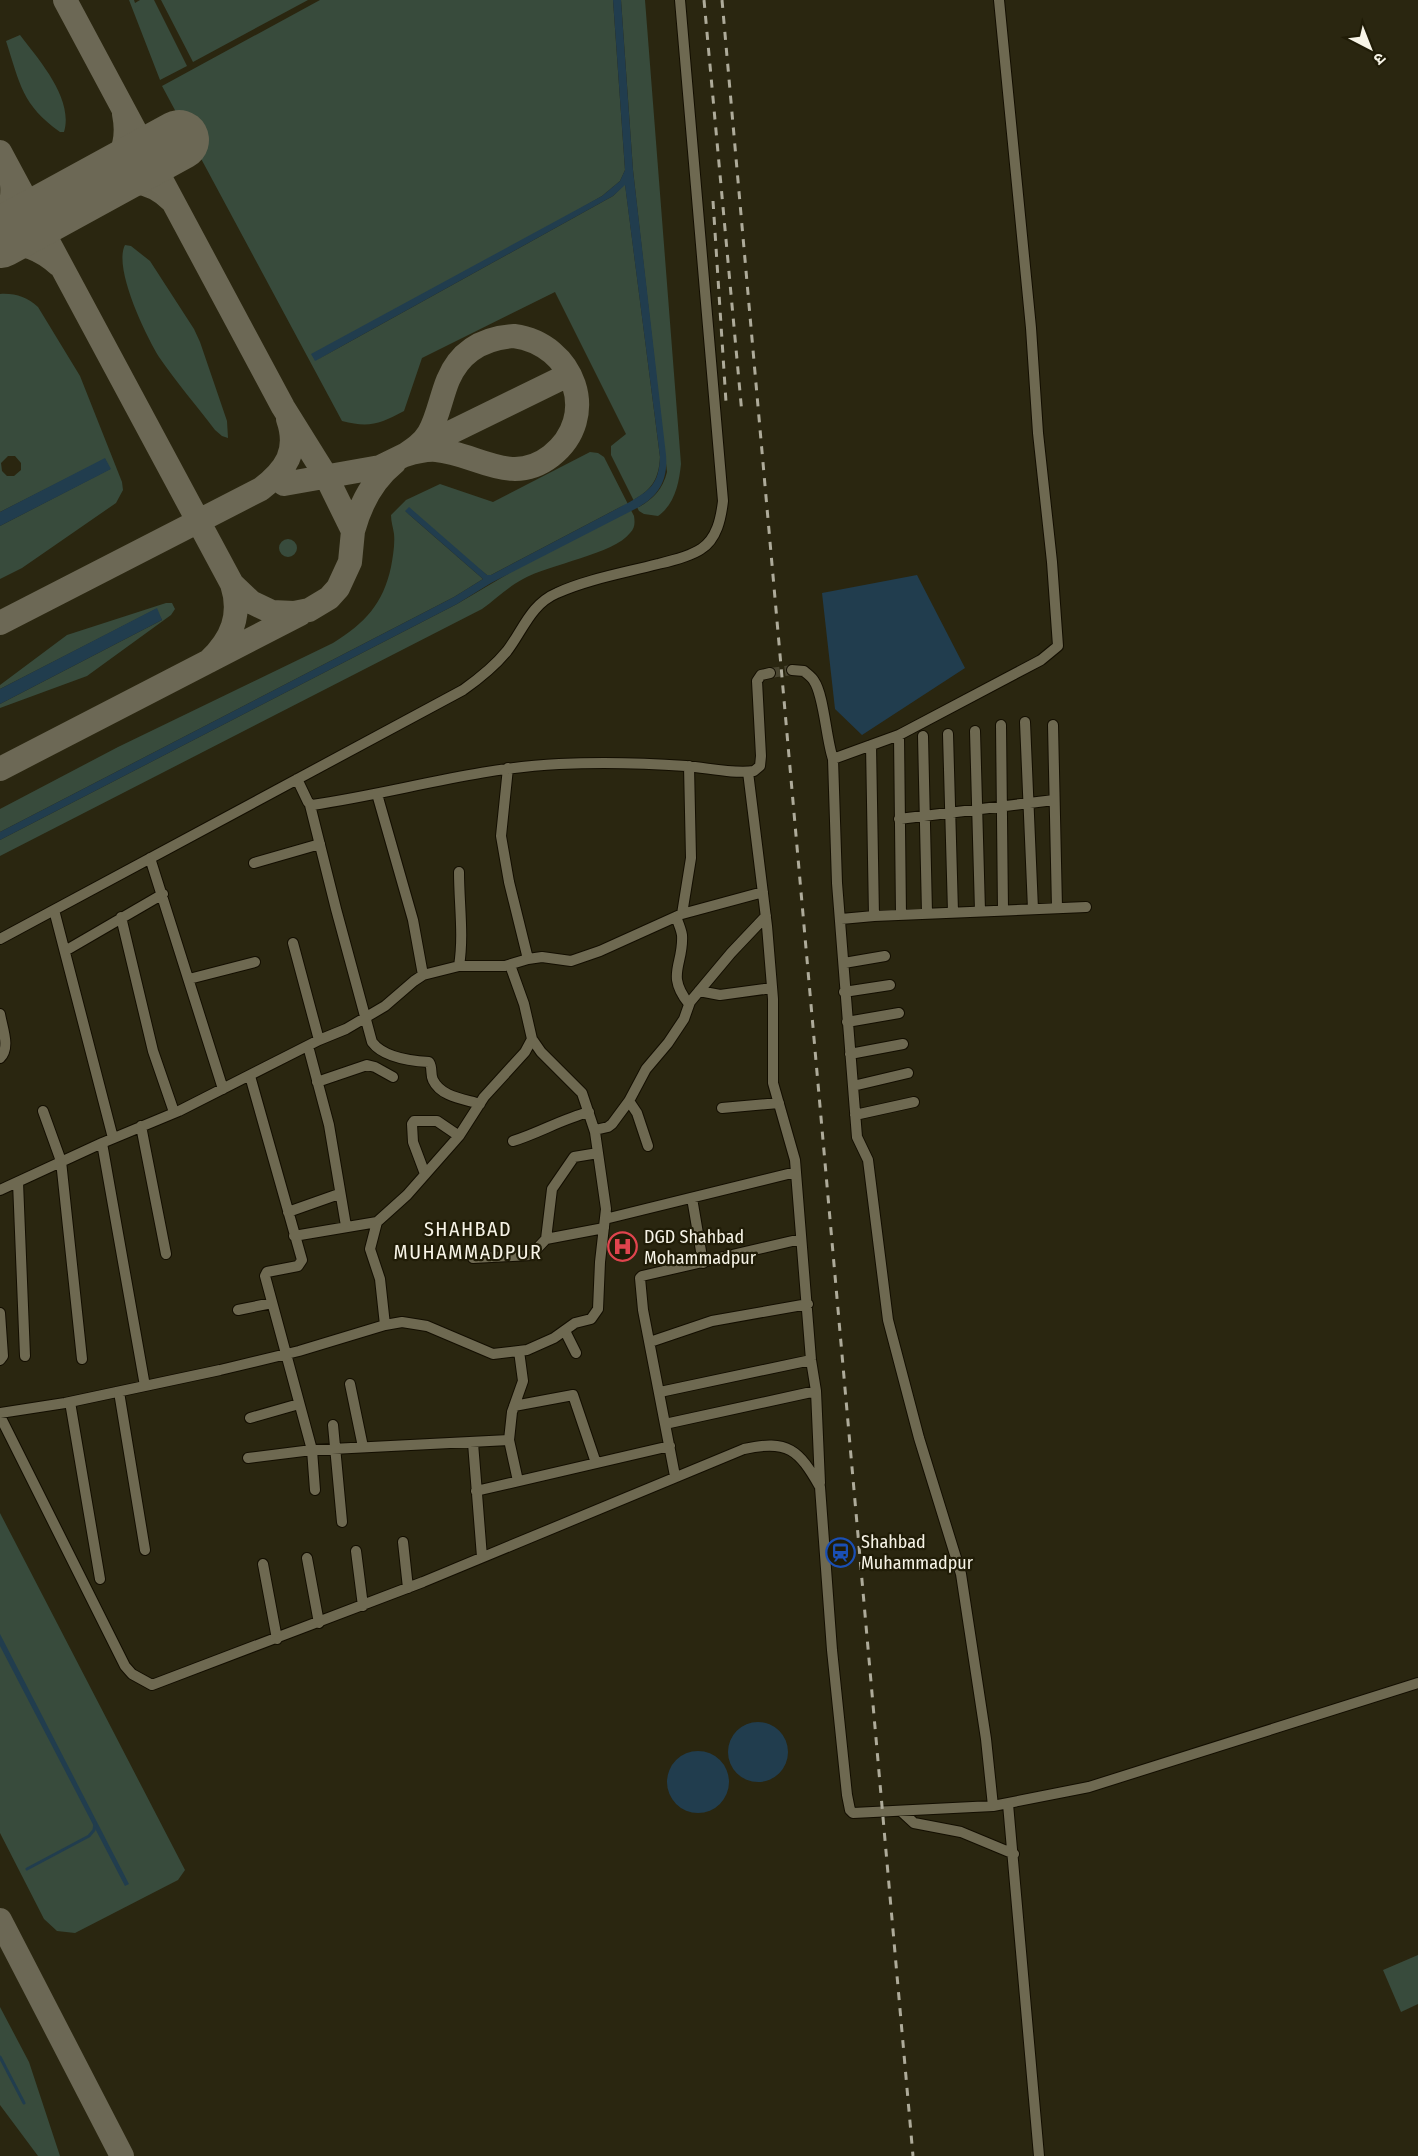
<svg xmlns="http://www.w3.org/2000/svg" width="1418" height="2156" viewBox="0 0 1418 2156" font-family="'Fira Sans Condensed','Noto Sans Devanagari',sans-serif">
	<style>
		.green { fill: #384b3c; fill-rule: evenodd }
		.water { fill: #213d4e }
		.lines { fill: none; stroke-linecap: round; stroke-linejoin: round }
		.stream { stroke: #213d4e; stroke-width: 3 }
		.taxiway { stroke: #6c6855; stroke-width: 24 }
		.runway { stroke: #6c6855; stroke-width: 60 }
		.minor-tunnel { stroke: #494530; stroke-width: 10; stroke-dasharray: 10 5; stroke-linecap: butt }
		.minor-casing { stroke: #130e00; stroke-width: 12 }
		.minor { stroke: #6e6951; stroke-width: 10 }
		.rail { stroke: #aeab9a; stroke-width: 3; stroke-dasharray: 8 8; stroke-linecap: butt }
		.labels { text-anchor: middle; dominant-baseline: central; stroke-width: 4.5; stroke-linejoin: round; paint-order: stroke }
		.poi-label { font-size: 18px; fill: #f7f4e7; stroke: #201c07; text-anchor: start }
		.neighbourhood-label { font-size: 20px; letter-spacing: 1.5px; fill: #f7f4e7; stroke: #201c07 }
	</style>
	<rect width="100%" height="100%" fill="#2a2610"/>
	<path class="green" d="M129,0h5l1,3 5,-3h14l33,66 -27,14z
		M161,0h147l-115,62z
		M320,0h293l12,170 -5,11 -18,15 -287,165 298,-165 12,-12 35,273c-1,20 -7,32 -25,42l4,8c14,-8 24,-18 28,-35l-34,-302 -12,-170h24l36,464c-2,19 -6,40 -23,52l-14,-2 -5,-3 -28,-56v-9l15,-12 -71,-142 -133,66 -18,53c-24,13 -35,17 -62,10l-180,-335z
		M20,35c19,25 54,64 44,97h-4c-38,-27 -40,-48 -54,-91z
		M125,245l6,1 19,15 44,68 6,13 27,79 1,17 -6,-2 -7,-6c-18,-24 -39,-48 -56,-73 -13,-21 -46,-89 -34,-112z
		M0,294c15,-1 27,3 38,13l42,69 42,106 1,8 -7,13 -94,65 -22,11v-53l110,-57 -5,-10 -105,53zM8,456h7l6,7v7l-7,6h-7l-5,-5 -1,-8z
		M590,452l8,1 6,4 30,59c1,7 1,12 -4,17 -16,21 -80,31 -107,46 -15,8 -27,20 -41,30l-482,247v-16l457,-236 169,-100 -135,71h-4l-82,-64 78,68 -29,18 -454,235v-23l118,-62 215,-104c32,-20 50,-39 58,-76 2,-11 4,-23 3,-33 -1,-7 -3,-12 -3,-19l15,-15 34,-16 53,18z
		M279 548a9 9 0 1 1 18 0a9 9 0 1 1-18 0Z
		M166,603h6l3,6 -4,6 -84,61 -87,32v-4l162,-84 -6,-11 -156,80v-4l67,-50z
		M0,1513l185,357 -7,10 -103,53 -18,-2 -13,-12 -44,-86z
		M1418,1955v49l-17,8 -18,-42z
		M0,2007l29,55 31,94h-22l-38,-51z"/>
	<path class="water" d="M613,0h8l12,170 33,285c2,24 -6,40 -27,52l-148,76 -34,21 -457,236v-8l454,-235 29,-18 -78,-68 4,-4 78,68h4l135,-71c23,-13 33,-19 34,-47l-35,-272 -12,11 -298,165 -4,-7 291,-158 18,-15 5,-11z
		M105,458l6,11 -111,57v-14z
		M917,575l48,93 -103,67 -27,-26 -13,-116z
		M157,608l5,12 -162,84v-15z
		M0,1634l129,250 -4,2 -125,-240z
		M728 1752a30 30 0 1 1 60 0a30 30 0 1 1-60 0Z
		M667 1782a31 31 0 1 1 62 0a31 31 0 1 1-62 0Z"/>
	<g class="lines">
		<path class="stream" d="M27,1869l62,-33 5,-6 1,-7
			M0,2057l24,46"/>
		<path class="taxiway" d="M65,0l218,407 43,69 27,55 -3,31 -12,26 -9,10 -20,12 -15,3 -22,-1 -21,-10 -19,-18
			M0,152l232,432c10,31 0,55 -23,77
			M93,189c29,-10 56,-12 79,12
			M89,190c27,-19 42,-42 35,-76
			M0,228c11,-16 15,-36 10,-55
			M0,244c24,-2 41,5 59,21
			M514,336c60,8 87,81 37,120 -40,31 -75,-3 -115,-6 -11,-1 -21,2 -31,5 9,-6 18,-12 24,-22 9,-16 12,-36 19,-53 12,-29 36,-42 66,-44z
			M284,484l96,-17 186,-91
			M353,531c7,-26 20,-51 41,-68
			M0,623l261,-134c25,-19 38,-38 27,-70
			M0,769l300,-155
			M0,1920l122,236"/>
		<path class="runway" d="M0,238l179,-98"/>
		<path class="minor-tunnel" d="M770,673l22,-3"/>
		<defs>
			<path id="minor" d="M792,670l12,1c3,3 8,6 10,10 10,14 12,58 19,78l66,-24 142,-75 17,-14 -6,-84 -14,-129 -7,-105 -32,-328
				M1025,722l8,187
				M1001,725l2,185
				M1053,725l4,183
				M975,731l5,180
				M948,734l5,178
				M899,735l2,180
				M923,736l4,177
				M871,745l3,171
				M833,759l4,124 20,254 11,23 20,160 31,118 42,136 25,165 7,67
				M508,768l-7,68 8,46 19,77
				M748,772l19,154 6,73v84l22,77 16,200 5,31 4,92
				M297,779l11,23 4,3c83,-12 163,-37 247,-41 42,-2 85,-1 127,2 23,2 47,8 68,5l6,-5 1,-10 -4,-75 4,-6 9,-2
				M377,794l36,126 10,55
				M310,805l26,104 36,133c11,15 39,19 57,20 4,6 1,12 4,18 8,17 31,19 47,24
				M899,819l155,-19
				M150,858l73,231
				M254,863l66,-19
				M459,872c0,32 5,63 0,94
				M54,910l59,228
				M682,914l9,-56 -2,-92
				M121,917l32,134 21,61
				M676,917c2,5 5,12 6,18 2,30 -17,39 7,69
				M841,919l33,-3 212,-9
				M0,939l463,-249c17,-12 31,-23 44,-39 16,-21 24,-47 50,-58 31,-14 67,-20 101,-29 13,-3 31,-7 43,-15 16,-10 20,-31 22,-48l-43,-501
				M293,943l26,97
				M65,951l98,-57
				M844,963l41,-7
				M189,979l66,-17
				M699,991l21,4 52,-7
				M844,992l46,-7
				M0,1014c2,13 11,34 0,44
				M847,1022l52,-9
				M308,1046l21,79 17,101
				M850,1054l53,-10
				M250,1076l52,184 -4,6 -31,6 -2,4 47,174 3,40
				M317,1082l50,-17 8,2 18,10
				M853,1086l55,-13
				M629,1101l8,12 11,33
				M722,1108l57,-5
				M43,1111l18,50 21,198
				M855,1115l59,-13
				M141,1126l25,128
				M595,1130l13,-3 4,-3 17,-23 17,-32 22,-26 16,-24 6,-17 41,-49 35,-37
				M513,1141c26,-8 49,-22 76,-29
				M102,1143l43,243
				M425,1174l-12,-32 -1,-18 2,-3h23l22,15
				M18,1182l7,174
				M0,1190l102,-47 77,-32 140,-71 27,-11 39,-23 29,-25 9,-6 36,-9h46l23,-7 14,-2 29,4 29,-10 82,-37 81,-22
				M692,1198l11,65
				M288,1212l51,-18
				M605,1219l191,-47
				M294,1236l83,-14
				M546,1239l6,-50 22,-32 24,-4
				M473,1258l58,-3 15,-16 58,-11
				M238,1310l34,-7
				M0,1313l3,43 -3,4
				M385,1325l-5,-46 -10,-30 7,-27 30,-27 52,-59 25,-39 41,-45 7,-13
				M565,1331l11,22
				M650,1342l62,-21 96,-17
				M350,1384l13,63
				M119,1392l26,158
				M660,1392l151,-32
				M70,1402l30,177
				M514,1406l59,-11 23,68
				M0,1413l65,-10 155,-33 79,-19 86,-26 17,-3 25,4 66,28 34,-4 27,-12 21,-15 16,-4 7,-10 2,-47 6,-53 -11,-77 -13,-39 -41,-41 -9,-13 -8,-35 -14,-39
				M0,1416l125,250 7,8 20,11 271,-103 321,-133c44,-10 55,1 76,38l12,163 15,145 3,15 3,3 140,-7 96,-19 329,-104
				M250,1418l49,-14
				M665,1424l151,-33
				M333,1425l9,97
				M473,1443l9,114
				M248,1458l64,-8 197,-10
				M675,1476l-32,-166 -3,-32 2,-2 159,-37
				M518,1481l-9,-41 3,-28 11,-31 -4,-30
				M476,1491l194,-45
				M403,1542l5,46
				M356,1551l7,55
				M307,1558l12,65
				M263,1564l14,75
				M1008,1804l31,352
				M901,1811l13,12 47,9 53,22"/>
		</defs>
		<use href="#minor" class="minor-casing"/>
		<use href="#minor" class="minor"/>
		<path class="rail" d="M704,0l38,414
			M722,0l191,2156
			M713,201l13,201"/>
	</g>
	<defs>
		<symbol id="hospital-ring" viewBox="-11 -11 22 22"><circle r="9.5" fill="#201c07" stroke="#e0444e" stroke-width="1.5"/><path d="M-5-5h3v3.5h4V-5h3V5h-3V1.5h-4V5h-3Z" fill="#e0444e"/></symbol>
		<symbol id="station-ring" viewBox="-11 -11 22 22"><circle r="9.5" fill="#201c07" stroke="#1a4fb4" stroke-width="1.5"/><path d="M-3-6H3Q5-6 5-4V2Q5 4 3 4L4.5 6H3L1.5 4h-3L-3 6H-4.5L-3 4Q-5 4-5 2V-4Q-5-6-3-6ZM-3.5-4v3h7v-3ZM-3.5 1v1.5H-2V1ZM2 1v1.5H3.5V1Z" fill="#1a4fb4"/></symbol>
	</defs>
	<g fill-rule="evenodd">
		<use href="#hospital-ring" x="606" y="1230" width="33" height="33"/>
		<use href="#station-ring" x="824" y="1536" width="33" height="33"/>
	</g>
	<g class="labels">
		<g class="poi-label">
			<text x="644" y="1237">DGD Shahbad<tspan x="644" dy="21">Mohammadpur</tspan></text>
			<text x="861" y="1542">Shahbad<tspan x="861" dy="21">Muhammadpur</tspan></text>
		</g>
		<g class="neighbourhood-label">
			<text x="468" y="1229">SHAHBAD<tspan x="468" dy="23">MUHAMMADPUR</tspan></text>
		</g>
	</g>
	<g transform="translate(1370 48) rotate(138)" stroke="#201c07" stroke-width="4.5" paint-order="stroke">
	<path d="M0-4.5L10 22L0 15L-10 22Z" fill="#f7f4e7"/>
	<text y="-9" font-size="16" font-weight="bold" text-anchor="middle" fill="#f7f4e7">उ</text>
	</g>
</svg>
